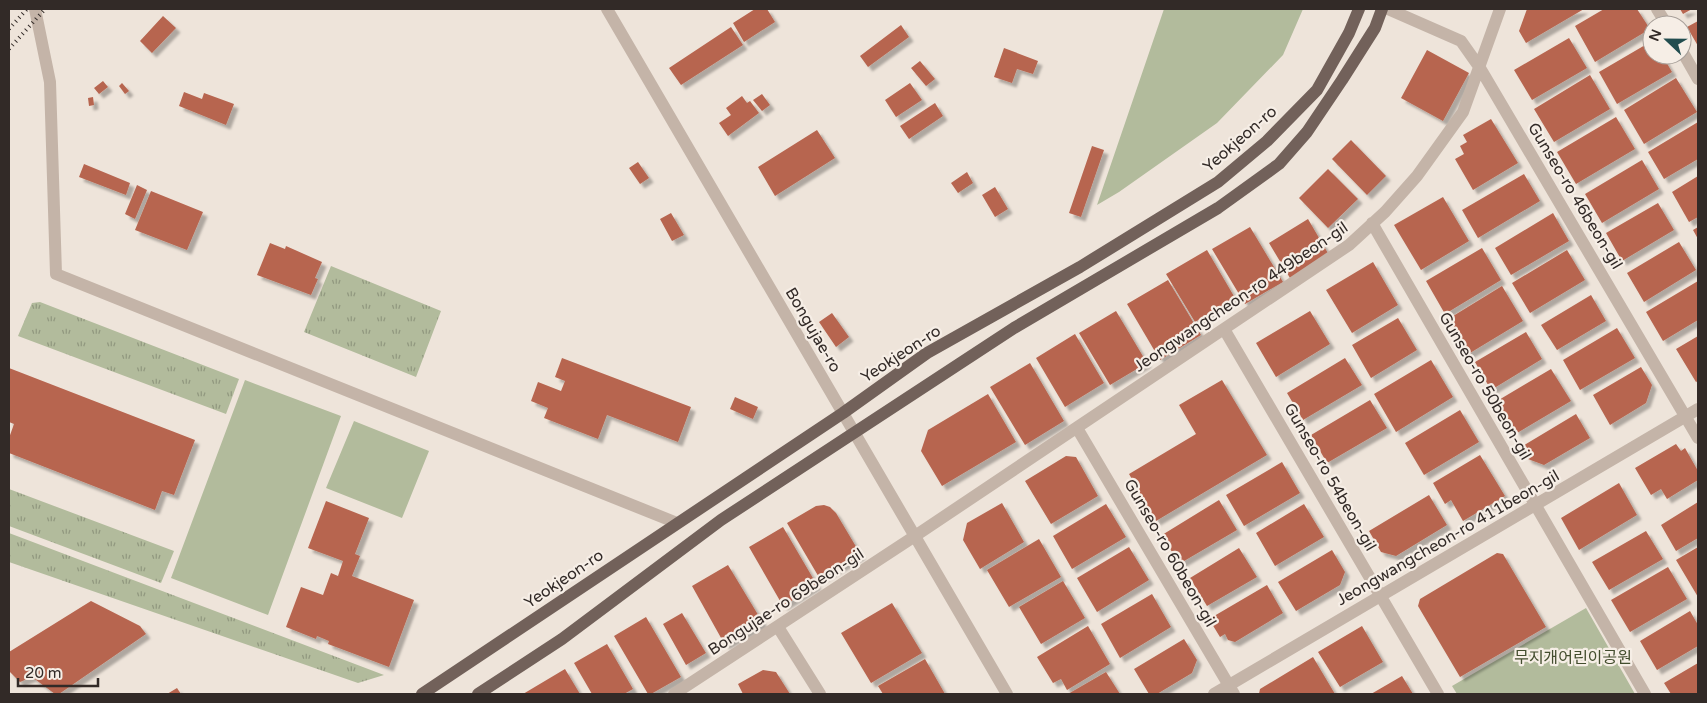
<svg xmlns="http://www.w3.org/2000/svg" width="1707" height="703" viewBox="0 0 1707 703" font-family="'Varela Round','Noto Sans KR',sans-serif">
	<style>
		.grass { fill: url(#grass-tufts) }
		.park { fill: #b2bb9c }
		.building { fill: #b7654f; filter: url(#shadow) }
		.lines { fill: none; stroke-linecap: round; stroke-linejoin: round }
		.minor { stroke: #c4b4a8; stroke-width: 12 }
		.major { stroke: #72615a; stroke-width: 12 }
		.rail { stroke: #322a27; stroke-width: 4; stroke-dasharray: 1 4; stroke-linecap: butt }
		.labels { text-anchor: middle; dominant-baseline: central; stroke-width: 4.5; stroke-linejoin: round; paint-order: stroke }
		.street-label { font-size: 16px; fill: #322a27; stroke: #f6eee6 }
		.park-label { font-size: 16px; fill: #434d2e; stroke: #f6eee6 }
	</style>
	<defs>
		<pattern id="grass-tufts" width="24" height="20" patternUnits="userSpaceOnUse" patternTransform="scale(1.25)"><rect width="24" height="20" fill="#b2bb9c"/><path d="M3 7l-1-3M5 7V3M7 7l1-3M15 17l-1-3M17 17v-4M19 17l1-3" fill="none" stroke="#91987f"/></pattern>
		<filter id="shadow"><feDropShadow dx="4.5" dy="4.5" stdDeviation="1" flood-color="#0004"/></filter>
	</defs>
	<rect width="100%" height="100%" fill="#eee4da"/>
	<path class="grass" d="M331,266l110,45 -25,66 -112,-45z
		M40,302l199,77 -13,35 -208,-78 14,-33z
		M9,489l165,62 -13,32 -152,-57z
		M9,533l375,142 -26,8 -349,-121z"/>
	<path class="park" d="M1164,9h139l-20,46 -66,68 -98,69 -22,13z
		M245,380l96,36 -73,199 -97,-37z
		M354,421l75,30 -27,67 -76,-30z
		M1586,608l49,86h-178l-5,-8z"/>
	<path class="building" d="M755,9h12l8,13 -31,20 -11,-19z
		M1527,9h57l-58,34 -7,-12z
		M1604,9h33l13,20 -55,33 -20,-36z
		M1680,9h12l-9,5z
		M163,16l13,12 -24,25 -12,-12z
		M1698,21v25l-11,-19z
		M901,25l8,12 -41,30 -8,-11z
		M731,27l12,18 -62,40 -12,-17z
		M1569,38l18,30 -55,32 -18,-30z
		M1652,41v14h10l10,17 -55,32 -18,-32z
		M1004,48l34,13 -5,13 -16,-5 -5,14 -18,-6z
		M1427,50l42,23 -26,48 -42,-23z
		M920,61l15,18 -9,7 -15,-18z
		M1590,75l20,34 -56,33 -20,-33z
		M1676,78l21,34 -53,32 -20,-34z
		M103,81l5,6 -9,7 -5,-6z
		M122,83l7,8 -4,3 -6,-8z
		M910,83l12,17 -26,17 -11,-17z
		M184,92l18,7 2,-6 30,11 -8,21 -47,-19z
		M762,94l8,11 -8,6 -9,-11z
		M742,96l5,7 3,-2 9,12 -31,23 -9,-13 12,-8 -5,-7z
		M93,97l1,8 -5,1 -1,-8z
		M935,103l8,13 -34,23 -9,-13z
		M1616,117l19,32 -59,35 -19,-32z
		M1491,119l27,44 -45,27 -18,-31 9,-5 -4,-8 7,-4 -4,-7z
		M1698,122v37l-34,20 -16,-27z
		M817,130l18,28 -60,38 -17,-29z
		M1351,140l35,36 -19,19 -35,-36z
		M1092,146l12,4 -23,67 -12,-4z
		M1642,160l17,29 -57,34 -17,-29z
		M638,162l11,16 -9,6 -11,-16z
		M84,164l46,19 -4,12 -47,-18z
		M1328,169l30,30 -30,29 -29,-30z
		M967,172l6,11 -15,10 -7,-10z
		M1524,174l16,27 -62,37 -16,-28z
		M1698,176v41l-9,5 -17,-30z
		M137,185l10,5 -12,29 -10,-5z
		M995,187l13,22 -13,8 -13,-22z
		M151,191l52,21 -16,38 -52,-20z
		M1443,197l26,44 -48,29 -27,-45z
		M1658,203l16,27 -52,31 -16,-28z
		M671,213l13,22 -12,6 -12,-22z
		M1553,213l16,28 -58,34 -16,-27z
		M1308,219l21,36 -39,23 -21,-35z
		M1250,227l33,55 -38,22 -33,-55z
		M1698,227v12l-5,-9z
		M1679,242l17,28 -52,32 -17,-29z
		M270,243l15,6 1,-3 36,16 -7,16 3,1 -7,16 -54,-20z
		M1482,248l19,32 -56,34 -19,-33z
		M1207,250l28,48 -40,24 -29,-48z
		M1567,250l18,30 -55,33 -18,-30z
		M1373,262l25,43 -46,28 -26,-43z
		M1168,280l33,55 -41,25 -33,-56z
		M1698,281v39l-35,21 -17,-29z
		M1502,286l21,35 -58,35 -20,-35z
		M1591,295l15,26 -49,29 -16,-25z
		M1116,311l31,52 -37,22 -31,-52z
		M1310,311l20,33 -54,33 -20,-34z
		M832,313l17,24 -13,10 -17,-25z
		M1398,318l19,32 -46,28 -19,-33z
		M1617,328l18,30 -55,32 -17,-30z
		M1526,332l16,27 -51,31 -16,-28z
		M1075,334l29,49 -39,24 -29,-49z
		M1698,336v45l-2,1 -20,-33z
		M562,358l129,49 -13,35 -71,-27 -9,24 -54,-21 4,-10 -17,-7 7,-19 23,9 4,-10 -10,-4z
		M1345,358l17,27 -59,35 -16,-27z
		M1431,360l22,37 -57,35 -22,-38z
		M1030,363l34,58 -39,24 -35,-58z
		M1641,367l11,18 -6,18 -36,22 -17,-30z
		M9,368l186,72 -21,55 -12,-4 -7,19 -146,-57v-15l5,-14 -5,-2z
		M1551,369l20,32 -54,32 -20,-32z
		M1222,380l45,75 -111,66 -27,-47 67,-40 -17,-29z
		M988,394l28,48 -74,44 -21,-35 7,-21z
		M735,397l23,10 -5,12 -23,-10z
		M1370,400l17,28 -60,35 -16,-28z
		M1460,410l19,32 -55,33 -19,-32z
		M1576,414l14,24 -46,27 -16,-6 -7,-12z
		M1676,444l5,7 4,-3 13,23v9l-31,19 -6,-10 -10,6 -16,-27z
		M1480,455l25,41 -42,25 -12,-21 -6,4 -12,-21z
		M1066,456l10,1 22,39 -47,28 -26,-43z
		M1282,462l18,31 -56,33 -18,-31z
		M1619,483l18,32 -58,35 -18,-32z
		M1429,495l18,30 -51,31 -15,-4 -12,-21z
		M1219,500l18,30 -58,34 -17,-29z
		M326,501l43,17 -14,36 5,2 -8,20 62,24 -25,67 -61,-23 1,-3 -12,-5 -1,3 -30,-12 15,-40 22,8 8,-22 7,3 5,-15 -35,-13z
		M1698,502v36l-22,13 -15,-26z
		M1002,503l22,39 -44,27 -17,-29 4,-17z
		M1106,504l20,33 -54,32 -19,-33z
		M1304,504l20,33 -49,29 -19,-33z
		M824,505l6,2 6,6 25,42 -41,24 -33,-56 29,-17z
		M783,527l34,58 -34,21 -34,-59z
		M1646,531l17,28 -54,31 -17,-28z
		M1039,539l22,38 -52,30 -22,-37z
		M1129,547l20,33 -52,32 -20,-34z
		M1698,547v50l-22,-37z
		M1239,548l18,29 -50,29 -17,-28z
		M1332,550l13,22 -5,13 -44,26 -18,-29z
		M1497,553l6,1 43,73 -86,50 -42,-71 2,-7z
		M728,565l35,58 -38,22 -33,-59z
		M1668,567l19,32 -57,33 -19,-32z
		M1063,581l22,37 -44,26 -22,-37z
		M1267,585l16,28 -48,29 -7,-2 -3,-6 -5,3 -11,-18z
		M1152,594l19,33 -51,31 -19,-34z
		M91,601l49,25 6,8 -87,60h-4l-23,-17 -12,5 -11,-11v-19z
		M892,603l30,50 -51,30 -30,-50z
		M1690,611l8,14v21l-41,24 -17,-29z
		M682,613l24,40 -20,12 -23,-41z
		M646,617l35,60 -30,17h-3l-34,-58z
		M1088,626l22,38 -43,26 -6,-11 -8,4 -16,-26z
		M1362,626l21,36 -43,25 -22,-35z
		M1184,639l13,21 -5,13 -35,21h-8l-15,-25z
		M607,644l26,45 -9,5h-32l-18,-31z
		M1313,657l22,37h-76l1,-5z
		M925,659l20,35h-62l-5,-8z
		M1698,663v31h-27l-7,-11z
		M565,669l15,25h-57z
		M763,670l13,2 14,22h-47l-5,-10z
		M1106,672l14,22h-52z
		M1402,676l11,18h-42z
		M177,688l4,6h-14z"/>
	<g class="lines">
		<path class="minor" d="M35,9l15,73 6,192 621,249
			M607,9l400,685
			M1388,9l73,32 19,27 218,370
			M1657,9l10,16
			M1682,51l16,28
			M1372,223l273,471
			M1224,329l214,365
			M1077,428l157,266
			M778,627l42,67
			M674,694l241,-158 434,-291 36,-33 32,-36 46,-64 37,-103
			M1214,694l484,-285"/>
		<path class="major" d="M422,694l421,-281 84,-60 153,-86 138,-85 49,-41 50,-51 32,-57 10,-24
			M478,694l84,-55 159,-119 293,-192 204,-120 61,-44 28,-32 35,-52 33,-52 7,-19"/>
		<path class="rail" d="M9,29l18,-20
			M9,49l36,-40"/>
	</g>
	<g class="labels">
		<g class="street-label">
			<text transform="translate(1240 139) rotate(-41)">Yeokjeon-ro</text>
			<text transform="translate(1575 196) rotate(59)">Gunseo-ro 46beon-gil</text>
			<text transform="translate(1241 297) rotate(-34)">Jeongwangcheon-ro 449beon-gil</text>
			<text transform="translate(813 330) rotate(60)">Bongujae-ro</text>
			<text transform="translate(901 354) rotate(-33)">Yeokjeon-ro</text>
			<text transform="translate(1485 386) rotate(60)">Gunseo-ro 50beon-gil</text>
			<text transform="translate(1330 477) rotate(60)">Gunseo-ro 54beon-gil</text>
			<text transform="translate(1448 538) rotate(-30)">Jeongwangcheon-ro 411beon-gil</text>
			<text transform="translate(1170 553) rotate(60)">Gunseo-ro 60beon-gil</text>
			<text transform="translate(564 579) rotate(-34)">Yeokjeon-ro</text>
			<text transform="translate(786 602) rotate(-33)">Bongujae-ro 69beon-gil</text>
		</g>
		<g class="park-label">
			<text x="1573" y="658">무지개어린이공원</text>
		</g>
	</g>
	<rect width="1707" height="703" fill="none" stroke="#322a27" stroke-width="20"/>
	<g transform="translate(1667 40) rotate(292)"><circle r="24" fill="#f6eee6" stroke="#a8a09a"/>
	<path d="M0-4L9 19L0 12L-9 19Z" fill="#224d4f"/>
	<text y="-8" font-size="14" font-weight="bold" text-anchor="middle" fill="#322a27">N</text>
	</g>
	<path d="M18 678v8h80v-8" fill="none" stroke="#322a27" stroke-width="2.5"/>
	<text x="25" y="678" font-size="15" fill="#322a27" stroke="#f6eee6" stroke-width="4" paint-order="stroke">20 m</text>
</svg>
